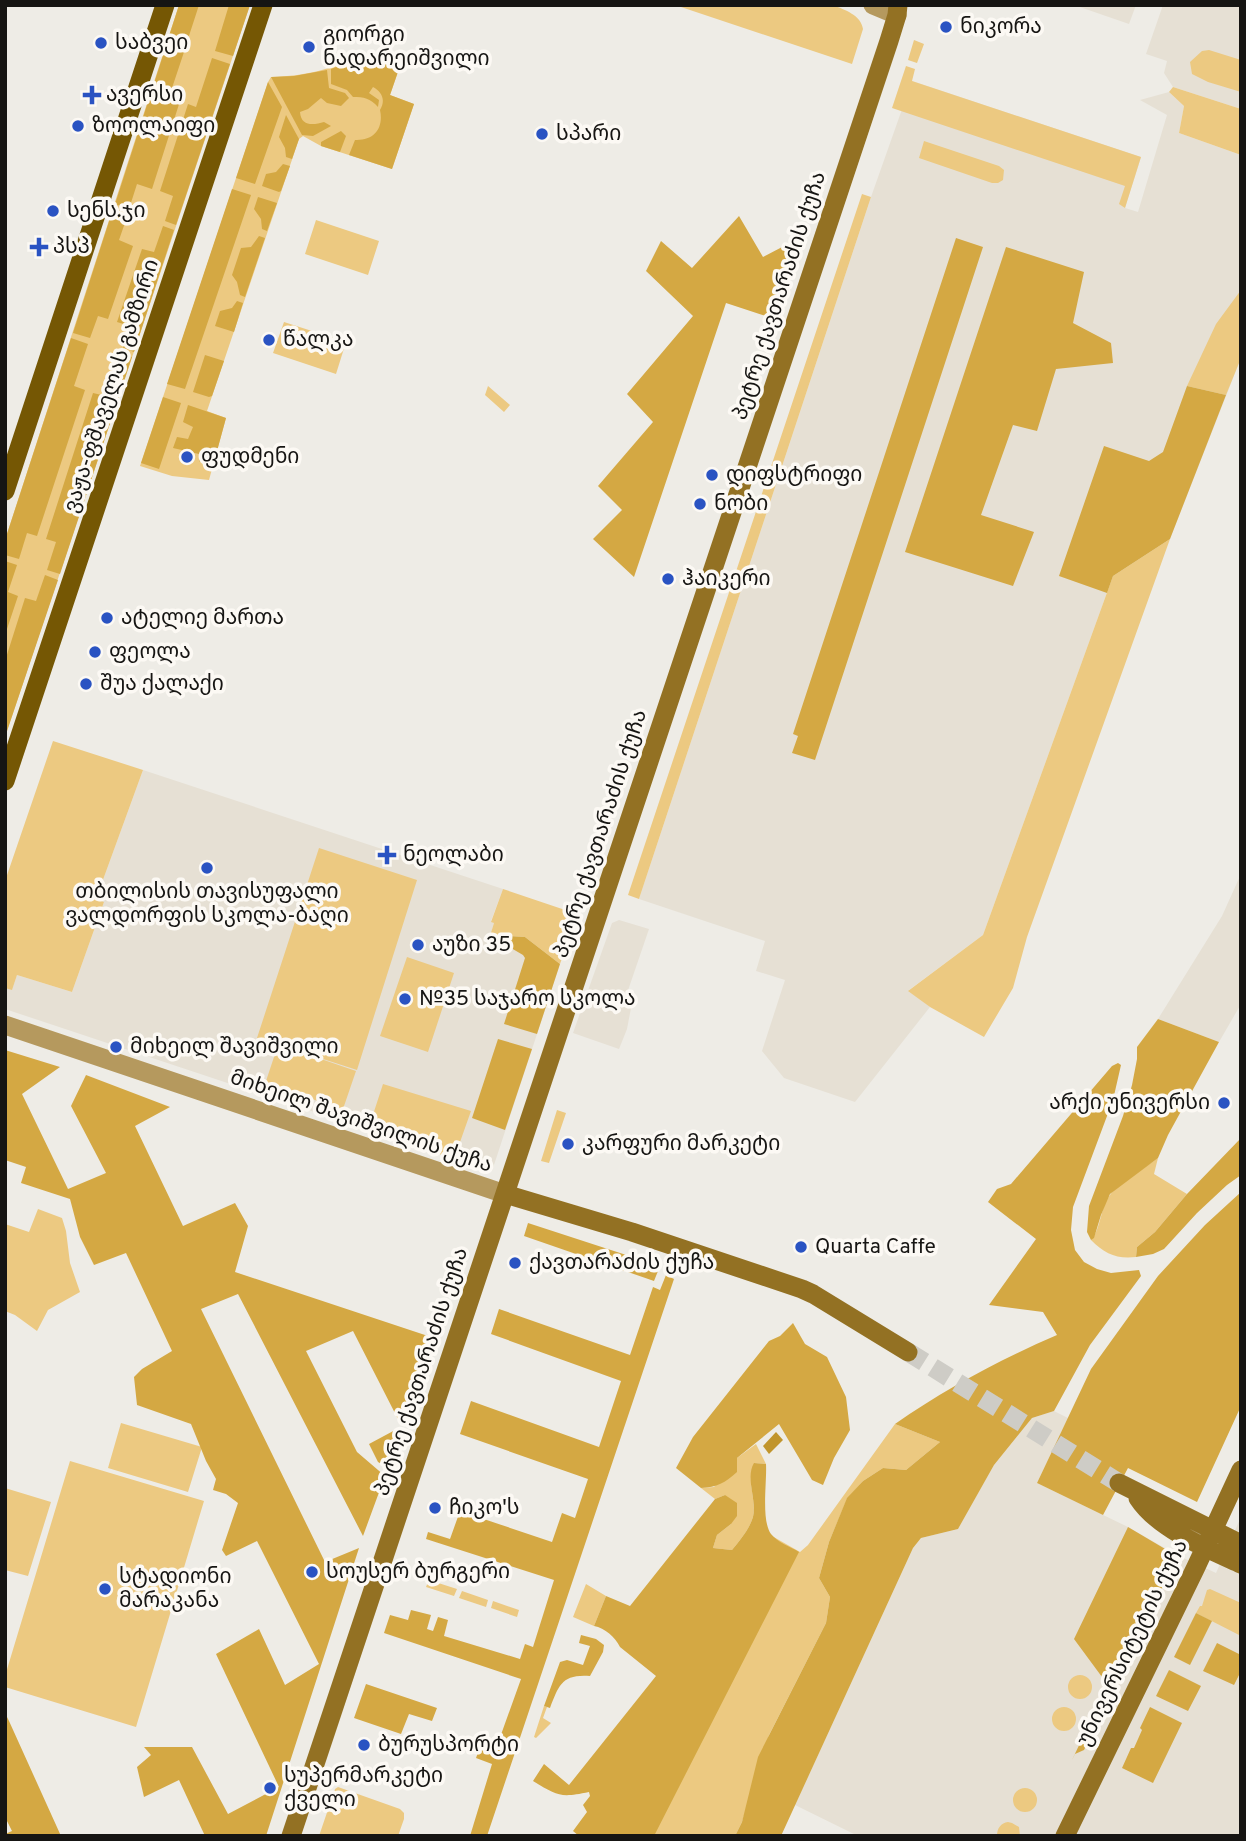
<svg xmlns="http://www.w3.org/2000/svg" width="1246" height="1841" viewBox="0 0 1246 1841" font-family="Overpass,'Noto Sans Georgian',sans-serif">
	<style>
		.built { fill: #e6e0d4 }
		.green { fill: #ecc981 }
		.forest { fill: #d4a843 }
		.water { fill: #c1952c }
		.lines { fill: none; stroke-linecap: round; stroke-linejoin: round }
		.secondary-tunnel { stroke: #ceccc6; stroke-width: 19; stroke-dasharray: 19 10; stroke-linecap: butt }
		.tertiary { stroke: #b5995e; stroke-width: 19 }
		.secondary { stroke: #937123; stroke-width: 19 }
		.primary { stroke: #755704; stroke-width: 19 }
		.poi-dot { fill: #2a53c2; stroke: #fcf9f4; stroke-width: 2.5 }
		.labels { text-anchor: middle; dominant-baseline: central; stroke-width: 7; stroke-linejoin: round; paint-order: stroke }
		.poi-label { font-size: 21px; fill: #161513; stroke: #fcf9f4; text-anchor: start }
		.street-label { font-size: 21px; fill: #161513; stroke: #fcf9f4 }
	</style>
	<rect width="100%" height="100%" fill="#eeece6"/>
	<path class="built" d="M1074,5h62l-7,19z
		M1163,5h78v104l-68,-22 -9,-14 3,-12 -21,-7z
		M912,81l229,76 -16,51 13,4 29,-97 -27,-15 29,-8 15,14 -5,27 62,22v203l-71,181 -57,37 -130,359 -74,55 21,17 -75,95 -71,-24 -22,-27 23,-71 -29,-9 9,-30 -126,-42 232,-702z
		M143,770l360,119 -12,32 3,2 -5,16 71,25 -68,207 -487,-162v-21l7,1 5,-14 55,17 32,-90 -8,-3z
		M1241,874v130l-22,38 -61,-23 64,-103z
		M619,920l30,9 -26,76 8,3 -4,21 -8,20 -46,-16 39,-110z
		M1054,1411l14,7 -31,65 91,44 49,28 39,18 25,-56v319h-383l-63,-31 118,-257 8,-10 37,-9 36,-64 38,-47z"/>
	<path class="green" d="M179,5h71l-245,732v-197z
		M675,5h158c12,5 28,10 30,24l-11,35z
		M914,40l10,4 -7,19 -9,-3z
		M1209,50l32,10v32l-33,-10 -16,-8 -2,-12 12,-11z
		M364,56l20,2 17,5 -11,32 24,9 -22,65 -71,-23 -18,-10 -4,3 -92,272 19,7 -17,62 -37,-4 -32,-10 128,-384 3,-5c36,-1 59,-8 93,-21z
		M906,66l9,3 -3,12 229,76 -16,51 -6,-4 6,-18 -233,-78z
		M1173,87l68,22v46l-62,-22 5,-27 -15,-14z
		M924,141l75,25 5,4 -1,10 -5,3h-6l-73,-25z
		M862,194l9,3 -232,702 -11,-4z
		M316,220l63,21 -11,34 -63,-21z
		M1241,290v68l-15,37 -39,-9 29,-62z
		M284,322l62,20 -10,32 -63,-21z
		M488,386l22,19 -6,7 -19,-17z
		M1170,539l-143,398 -14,51 -29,49 -54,-30 -22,-16 75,-56 130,-359z
		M53,741l90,29 -47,129 8,3 -32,90 -55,-17 -5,15 -7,-2v-107z
		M319,848l98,32 -60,190 -71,-23 70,24 -13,38 -78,-25 13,-39 -21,-7z
		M503,889l74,25 -17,50 -35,-27 -16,-1 -5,8 -15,-5 5,-16 -3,-1z
		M407,957l47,16 -26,79 -48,-16z
		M383,1084l88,27 -17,48 -86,-29z
		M557,1110l9,3 -17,50 -8,-2z
		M1158,1158l-4,16 33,20 -32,38 -18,15 -1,10c-20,2 -31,-3 -45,-17 10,-11 9,-32 19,-45 8,-11 37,-29 48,-37z
		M38,1209l24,9 4,13 4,32 10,29 -32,18 -11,21 -22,-16 -10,-4v-87l24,8z
		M121,1423l81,24 -14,45 -80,-24z
		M895,1424l45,18 -34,28 -23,-2 -20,13 -16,18 -18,43 -10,36 11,19 -4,26 -57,112 -27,87 -7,14h-126l136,-263 27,-37 28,16 8,-7z
		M756,1444l10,20 -11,-1c-10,15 2,37 -2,54 -4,13 -13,23 -21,33l-19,-2 4,-13 14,-11 -6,-29 -10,4 -14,-11 13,-1 23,-29z
		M70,1461l134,40 -68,226 -131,-40v-11z
		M5,1488l46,14 -23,74 -23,-6z
		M429,1580l28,9 -3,7 -28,-9z
		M586,1584l20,12 -12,30 -21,-9z
		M1210,1589l31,14v33l-45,-23 4,-7h2l5,-16z
		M462,1591l26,9 -2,7 -27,-9z
		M493,1601l26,9 -2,7 -26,-9z
		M1068 1687a12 12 0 1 1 24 0a12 12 0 1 1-24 0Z
		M544,1706l3,1 -4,11 8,5 -15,15 -2,-1z
		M1052 1719a12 12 0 1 1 24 0a12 12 0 1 1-24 0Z
		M338,1787l62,22 4,4v6l-6,17h-79l16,-47z
		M1013 1800a12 12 0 1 1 24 0a12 12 0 1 1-24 0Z
		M1008,1822l4,1 7,4 1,9h-23c0,-8 4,-13 11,-14z"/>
	<path class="forest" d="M179,5h20l-12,37 -18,-6z
		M229,5h21l-17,51 -18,-5z
		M167,43l18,6 -16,48 11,4 -28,88 -15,-5 -8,25 -14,-5z
		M364,56l20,2 17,5 -11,32 24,9 -22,65 -43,-14 6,-15c19,1 29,-12 25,-30 6,-10 2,-18 -7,-23l-4,6 10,7 -1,7c-8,-9 -14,-10 -25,-10l-6,-7 -16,-6v-15z
		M212,58l18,6 -54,161 -11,-4 8,-25 -13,-5 28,-87 8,3z
		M327,70l2,18 16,5 4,5 -8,8 -14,-3 -6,-5 -13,11 -8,3c1,15 14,13 24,10l7,4 -18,10 -11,-1 -31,-58 23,-1z
		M268,82l14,25 -27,77 -19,-6z
		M286,115l13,24 -7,20 -6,-2 -1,-9 -6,-11z
		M341,131l5,5 -6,16 -19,-6v-4z
		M283,164l7,2 -9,25 -2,1 -17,-6 4,-12 10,-2z
		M232,189l19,6 -66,194 -18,-5z
		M258,197l19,6 -10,28 -5,-2 -1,-10 -7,-10z
		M113,209l15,5 -9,26 14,6 -25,73 -10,-3 -8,22 -17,-5z
		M739,216l24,41 44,-23 -32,85 -49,-16 -92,274 -41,-38 29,-29 -24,-24 55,-64 -26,-28 66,-78 -47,-45 15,-30 31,27z
		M163,226l11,4 -40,122 -11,-4 7,-22 -13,-4 25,-73 12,3z
		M259,236l6,2 -20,59 -5,-2 -3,-13 -5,-7 9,-27 10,-1z
		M956,238l27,9 -168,513 -23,-7 6,-17 -5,-2z
		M1006,247l78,25 -11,51 38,20 2,20 -57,6 -19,62 -24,-6 -32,90 53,17 -21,54 -108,-34z
		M237,301l6,2 -9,29 -19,-6 5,-15 12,-3z
		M71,338l17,6 -14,42 11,4 -48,146 -10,-3 -8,26 -14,-4v-15z
		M121,353l11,4 -72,217 -13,-4 9,-28 -10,-3 47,-146 13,3z
		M205,355l19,6 -12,35 -3,1 -16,-5z
		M1187,386l39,9 -56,144 -57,37 -6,17 -48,-17 45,-130 45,15 14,-9z
		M163,397l18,6 -22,66 -18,-6z
		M188,405l38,13 -12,44 -6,5 -9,-6v-7l-26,-6 4,-11 11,2 5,-12 -10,-5z
		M5,561l12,4 -9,27 10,4 -13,39z
		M45,575l13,5 -53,157v-76l20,-63 11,3z
		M509,936l16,1 35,27 -23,70 -33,-10 21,-66 -2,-3 -19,-11z
		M1158,1019l61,23 -51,93 -10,23 -48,36 -9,21 -7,23 -3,2 -4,-8 2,-26 34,-90 9,-31 5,-26v-12z
		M498,1039l34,10 -27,81 -33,-12z
		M5,1050l55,17 -38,27 46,95 38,-16 -35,-67 15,-31 84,32 -35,19 48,100 52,-23 13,23 -13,46 193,64 -28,87 -47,-92 -47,20 51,101 28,24 -22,60 -125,-242 -37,15 124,253 34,-14 -93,288h-61l-26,-56 -35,17 -7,-30 14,-12 -7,-8h48l36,67 51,-27 -63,-133 43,-25 26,56 34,-21 -62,-123 -31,15 -4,-6 16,-47 -12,-9 -13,-4 3,-11 -10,-18 -15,-37 -54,-19 -3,-28 8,-8 30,-18 -46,-98 -32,12 -14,-28 -10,-38 -49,-16 5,-16 -21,-7z
		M1118,1063l3,2 -8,35 -40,107 -2,23 4,20 9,12 13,7 14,4 28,-3 2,6 -51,69 -36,66 -22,7 -38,47 -36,64 -37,9 -8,10 -132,288h-46l7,-14 16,-65 68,-134 4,-26 -11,-19 10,-36 18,-44 16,-17 20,-13 23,2 34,-28 -45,-18c50,-35 106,-65 162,-89l-14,-23 -54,-7 47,-66 -48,-37 9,-13 14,-5 101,-118z
		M1241,1138v37l-14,10 -30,28 -33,36 -11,5 -17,3 1,-10 18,-15 32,-38z
		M1241,1192v214l-44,96 -69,-34 -25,47 -66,-32 54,-114 67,-93 47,-51z
		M528,1223l132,43 -6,15 -130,-45z
		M666,1275l8,4 -187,557h-17l22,-72 -16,-6 7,-19 15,4 23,-64 -137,-46 6,-18 18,5 3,-10 20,5 -4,14 6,2 5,-14 10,3 -4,16 76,23 5,-15 8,3 21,-67 -128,-41 2,-7 22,7 10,-28 92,31 10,-29 13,5 13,-39 -128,-45 11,-33 128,46 22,-66 -130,-47 8,-25 131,46 23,-68 7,3z
		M793,1323l12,21 22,13 19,40 4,33 -16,28 -11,27 -11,-5 -33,-56 -42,34v14c-12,11 -20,15 -36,16l-25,-20 17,-31 76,-96 11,-5z
		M397,1429l5,2 -12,38 -12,-7 -9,-18z
		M754,1463l12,1c1,19 -5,56 5,70 6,8 20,13 28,18l-145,284h-75l-6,-5 14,-19 -4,-7 7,-9 -1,-4c-29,6 -31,4 -56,-11l11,-17 25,21 87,-109 -36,-29c-5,-10 -15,-19 -26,-21l12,-30 24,10 85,-107 10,-4 12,8v13l-6,8 -14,11 -4,13 19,2c8,-10 17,-20 21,-33 4,-18 -8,-39 1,-54z
		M1128,1527l49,29 -83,174 -10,20 -9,4 -3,6 30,-63 2,-9 -2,-11 -28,-38z
		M1196,1613l16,8 -22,44 -16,-8z
		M581,1635l15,4 8,6 -1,7 -13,24c-28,-2 -31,9 -40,32l-6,-2 16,-44 7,-2 16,5 7,-19 -11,-3z
		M1217,1643l24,12v16l-7,14 -31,-14z
		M1169,1670l32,16 -13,25 -32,-15z
		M366,1684l71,24 -5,13 -23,-7 -8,20 -47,-16z
		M1150,1707l32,16 -29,60 -31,-15 9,-20h3l8,-18 -2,-2z
		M5,1713l4,8 52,115h-56v-2l7,-3 -7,-14z"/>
	<path class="water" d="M776,1432l7,8 -14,14 -6,-8z"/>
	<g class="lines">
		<path class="secondary-tunnel" d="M908,1352l211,131"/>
		<path class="tertiary" d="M873,5l24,10
			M5,1025l500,169"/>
		<path class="secondary" d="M505,1194l127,38 170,57 11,5 95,58
			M1119,1483l122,61
			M1138,1498c20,31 70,51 103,66
			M291,1836l598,-1795 8,-26 1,-10
			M1065,1836l131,-269 45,-97"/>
		<path class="primary" d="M5,491l160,-486
			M5,781l258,-776"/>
	</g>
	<g class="poi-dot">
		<circle cx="946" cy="27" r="7"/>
		<circle cx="101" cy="43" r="7"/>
		<circle cx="309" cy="47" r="7"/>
		<path d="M88.5 84.5h7v7h7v7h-7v7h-7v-7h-7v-7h7z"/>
		<circle cx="78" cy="126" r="7"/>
		<circle cx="542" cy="134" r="7"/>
		<circle cx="53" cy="211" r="7"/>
		<path d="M35.5 236.5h7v7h7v7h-7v7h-7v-7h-7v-7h7z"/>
		<circle cx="269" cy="340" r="7"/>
		<circle cx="187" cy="457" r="7"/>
		<circle cx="712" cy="475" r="7"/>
		<circle cx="700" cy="504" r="7"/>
		<circle cx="668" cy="579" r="7"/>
		<circle cx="107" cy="618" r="7"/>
		<circle cx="95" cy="652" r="7"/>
		<circle cx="86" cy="684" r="7"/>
		<path d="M383.5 844.5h7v7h7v7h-7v7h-7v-7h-7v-7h7z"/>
		<circle cx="207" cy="868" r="7"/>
		<circle cx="418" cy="945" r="7"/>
		<circle cx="405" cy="999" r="7"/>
		<circle cx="116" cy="1047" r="7"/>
		<circle cx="1224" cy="1103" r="7"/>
		<circle cx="568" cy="1144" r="7"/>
		<circle cx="801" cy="1247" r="7"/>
		<circle cx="515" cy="1263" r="7"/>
		<circle cx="435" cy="1508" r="7"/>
		<circle cx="312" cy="1572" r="7"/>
		<circle cx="105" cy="1589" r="7"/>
		<circle cx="364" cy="1745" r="7"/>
		<circle cx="270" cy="1788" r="7"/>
	</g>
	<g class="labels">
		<g class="poi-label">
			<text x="960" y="27">ნიკორა</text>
			<text x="323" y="35">გიორგი<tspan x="323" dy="24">ნადარეიშვილი</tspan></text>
			<text x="115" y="43">საბვეი</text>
			<text x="106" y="95">ავერსი</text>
			<text x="92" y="126">ზოოლაიფი</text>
			<text x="556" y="134">სპარი</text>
			<text x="67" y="211">სენს.ჯი</text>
			<text x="53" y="247">პსპ</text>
			<text x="283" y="340">წალკა</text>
			<text x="201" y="457">ფუდმენი</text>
			<text x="726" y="475">დიფსტრიფი</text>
			<text x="714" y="504">ნობი</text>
			<text x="682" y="579">ჰაიკერი</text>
			<text x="121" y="618">ატელიე მართა</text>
			<text x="109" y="652">ფეოლა</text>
			<text x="100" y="684">შუა ქალაქი</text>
			<text x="403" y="855">ნეოლაბი</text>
			<text x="207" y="892" text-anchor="middle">თბილისის თავისუფალი<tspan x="207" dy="24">ვალდორფის სკოლა-ბაღი</tspan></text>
			<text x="432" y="945">აუზი 35</text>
			<text x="419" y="999">№35 საჯარო სკოლა</text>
			<text x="130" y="1047">მიხეილ შავიშვილი</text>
			<text x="1210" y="1103" text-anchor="end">არქი უნივერსი</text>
			<text x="582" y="1144">კარფური მარკეტი</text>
			<text x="815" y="1247">Quarta Caffe</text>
			<text x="529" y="1263">ქავთარაძის ქუჩა</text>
			<text x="449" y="1508">ჩიკო'ს</text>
			<text x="326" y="1572">სოუსერ ბურგერი</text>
			<text x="119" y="1577">სტადიონი<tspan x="119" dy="24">მარაკანა</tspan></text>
			<text x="378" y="1745">ბურუსპორტი</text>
			<text x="284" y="1776">სუპერმარკეტი<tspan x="284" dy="24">ქველი</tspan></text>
		</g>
		<g class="street-label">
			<text transform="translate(780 296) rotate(-72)">პეტრე ქავთარაძის ქუჩა</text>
			<text transform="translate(112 386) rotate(-72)">ვაჟა-ფშაველას გამზირი</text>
			<text transform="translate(601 834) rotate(-72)">პეტრე ქავთარაძის ქუჩა</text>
			<text transform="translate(361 1122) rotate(19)">მიხეილ შავიშვილის ქუჩა</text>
			<text transform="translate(422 1372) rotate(-72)">პეტრე ქავთარაძის ქუჩა</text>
			<text transform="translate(1133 1643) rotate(-64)">უნივერსიტეტის ქუჩა</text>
		</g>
	</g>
	<rect width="1246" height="1841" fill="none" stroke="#161513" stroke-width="14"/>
</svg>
